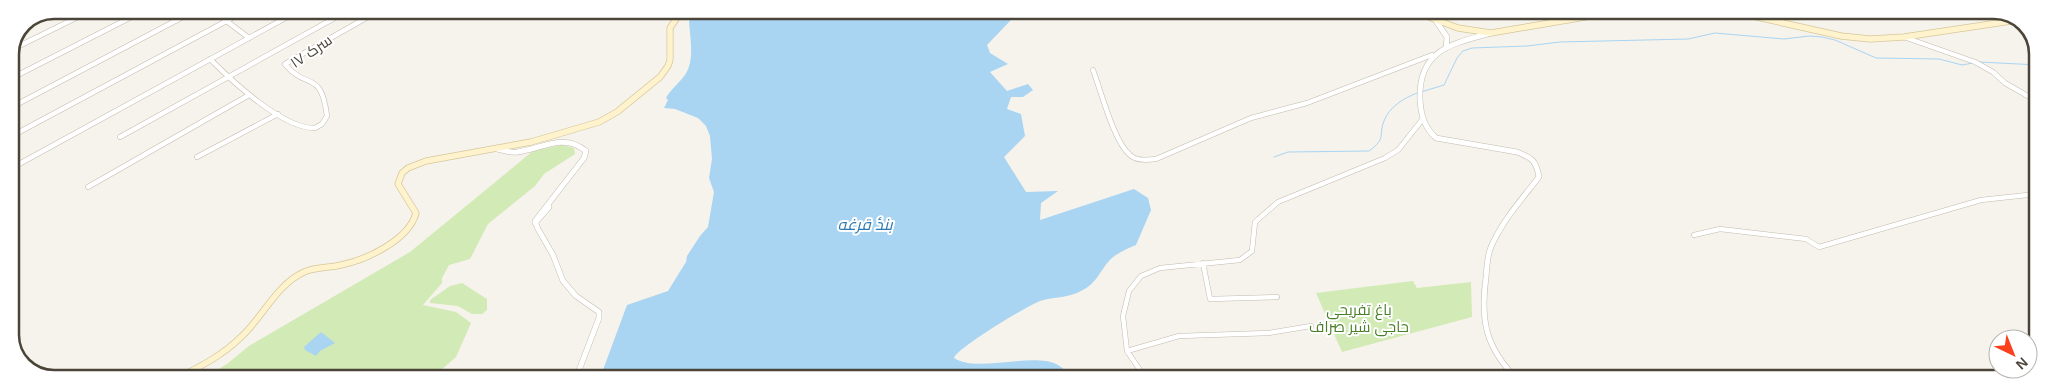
<svg xmlns="http://www.w3.org/2000/svg" width="2048" height="389" viewBox="0 0 2048 389" font-family="Helvetica,Cairo,sans-serif">
	<style>
		.green { fill: #d2eab5 }
		.water { fill: #a9d4f2 }
		.lines { fill: none; stroke-linecap: round; stroke-linejoin: round }
		.stream { stroke: #a9d4f2; stroke-width: 1 }
		.minor-casing { stroke: #c2bbae; stroke-width: 5.5 }
		.tertiary-casing { stroke: #c2bbae; stroke-width: 6 }
		.secondary-casing { stroke: #d6c79b; stroke-width: 7 }
		.minor { stroke: #fff; stroke-width: 4.5 }
		.tertiary { stroke: #fff; stroke-width: 5 }
		.secondary { stroke: #fff3cd; stroke-width: 5.5 }
		.labels { text-anchor: middle; dominant-baseline: central; stroke-width: 4; stroke-linejoin: round; paint-order: stroke }
		.street-label { font-size: 15px; fill: #4b4439; stroke: #fff }
		.park-label { font-size: 15px; fill: #4a7f2a; stroke: #fff }
		.water-label { font-size: 16px; font-style: italic; fill: #2e7ab2; stroke: #fff }
		.rim { fill: none; stroke: #4b4439; stroke-width: 2.5 }
	</style>
	<rect width="100%" height="100%" fill="#f6f3ec"/>
	<path class="green" d="M562,145l12,3 1,6 -31,20 -9,12 -47,38 -18,35 -21,6 -7,13v5l-19,22 33,7 15,11 -15,34 -24,21h-229l24,-14 22,-18 161,-94 123,-101z
		M1413,281l4,7 54,-6 1,35 -130,35 -26,-59z
		M462,283l25,16v11l-5,4h-10l-14,-8 -28,-3v-3l20,-14z"/>
	<path class="water" d="M700,10h314l-3,10 -24,25 3,8 18,11 -18,8 17,19 21,-7 5,6 -10,7h-12l-4,12 14,5 4,22 -21,21 22,35 32,-1 -17,12 -1,17 94,-31 14,9 3,12 -15,35c-9,4 -20,8 -27,16 -12,14 -12,23 -32,32 -12,5 -25,4 -37,8 -13,5 -83,47 -86,57 28,19 104,-18 115,21l-469,-1 27,-73 41,-14 18,-29 1,-6 13,-20 8,-9 6,-35 -5,-14 3,-19 -2,-23 -4,-10 -8,-8 -23,-9 -11,-1 4,-8 -2,-2c5,-9 13,-15 19,-23 10,-14 5,-38 4,-54z
		M321,332l14,11 -15,8 -4,5 -11,-6 -1,-3z"/>
	<g class="lines">
		<path class="stream" d="M1979,62l59,3
			M1421,92l23,-7 13,-27 6,-7 9,-3 55,-2 33,-4 128,-3 27,-6 69,6 25,-3 13,1 13,3 41,18 63,1 23,6 11,-2
			M1274,157l14,-5 81,-1c18,-13 9,-15 15,-30 5,-14 20,-23 33,-28"/>
		<defs>
			<path id="minor" d="M212,10l37,28
				M1904,37l71,25 18,10 12,11 33,19
				M11,50l81,-40
				M210,59c22,22 73,70 105,69l7,-4 5,-8c-6,-48 -21,-25 -42,-52l95,-54
				M1093,70c8,21 21,72 37,85 6,6 19,5 26,4l95,-41 56,-15 125,-48
				M10,79l135,-69
				M10,108l186,-98
				M10,137l237,-127
				M120,137l229,-127
				M197,157l81,-43
				M10,169l290,-159
				M88,187l161,-92
				M1694,235l26,-6 86,10 13,8 162,-47 56,-6
				M1203,263l7,36 67,-2
				M1127,351l52,-15 90,-3 42,-7
				M1146,379l-19,-28 -4,-35 6,-25 12,-15 19,-8 80,-8 12,-9 3,-29 23,-20 107,-44 13,-8 24,-30"/>
			<path id="tertiary" d="M1436,21l11,16 -1,11
				M1491,33c-40,11 -73,17 -71,67 1,15 4,27 16,38l81,14c15,6 19,8 22,25 -17,22 -37,44 -48,70 -4,9 -4,20 -5,30 -6,44 0,71 31,102
				M497,149c6,1 13,4 20,3 25,-3 46,-20 69,-1l-2,7 -49,63 3,8 15,26 10,26 13,15 23,16v6l-23,60
				M535,223l14,-16"/>
			<path id="secondary" d="M1413,11l45,17 33,5 129,-22
				M1730,11l111,25 29,3 34,-2 114,-17
				M177,378c23,-11 46,-23 64,-41 22,-20 35,-52 63,-65 11,-5 25,-4 37,-7 25,-5 68,-25 75,-52l-18,-29 4,-11 6,-5 18,-7 105,-19 68,-20 18,-10 43,-35 8,-11 2,-6v-32l12,-18"/>
		</defs>
		<use href="#minor" class="minor-casing"/>
		<use href="#tertiary" class="tertiary-casing"/>
		<use href="#secondary" class="secondary-casing"/>
		<use href="#minor" class="minor"/>
		<use href="#tertiary" class="tertiary"/>
		<use href="#secondary" class="secondary"/>
	</g>
	<g class="labels">
		<g class="street-label">
			<text transform="translate(311 51) rotate(-34)">سرک ۱۷</text>
		</g>
		<g class="park-label">
			<text x="1359" y="309">باغ تفریحی<tspan x="1359" dy="17">حاجی شیر صراف</tspan></text>
		</g>
		<g class="water-label">
			<text x="865" y="224">بندٔ قرغه</text>
		</g>
	</g>
	<path d="M0 0H2048V389H0ZM54 19H1994A35 35 0 0 1 2029 54V335A35 35 0 0 1 1994 370H54A35 35 0 0 1 19 335V54A35 35 0 0 1 54 19Z" fill="#fff" fill-rule="evenodd"/>
	<path class="rim" d="M54 19H1994A35 35 0 0 1 2029 54V335A35 35 0 0 1 1994 370H54A35 35 0 0 1 19 335V54A35 35 0 0 1 54 19Z"/>
	<g transform="translate(2013 354) rotate(137)"><circle r="24" fill="#ffffff" stroke="#b7b4b0"/>
	<path d="M0-4L9 19L0 12L-9 19Z" fill="#fc3f1d"/>
	<text y="-8" font-size="14" font-weight="bold" text-anchor="middle" fill="#4b4439">N</text>
	</g>
</svg>
